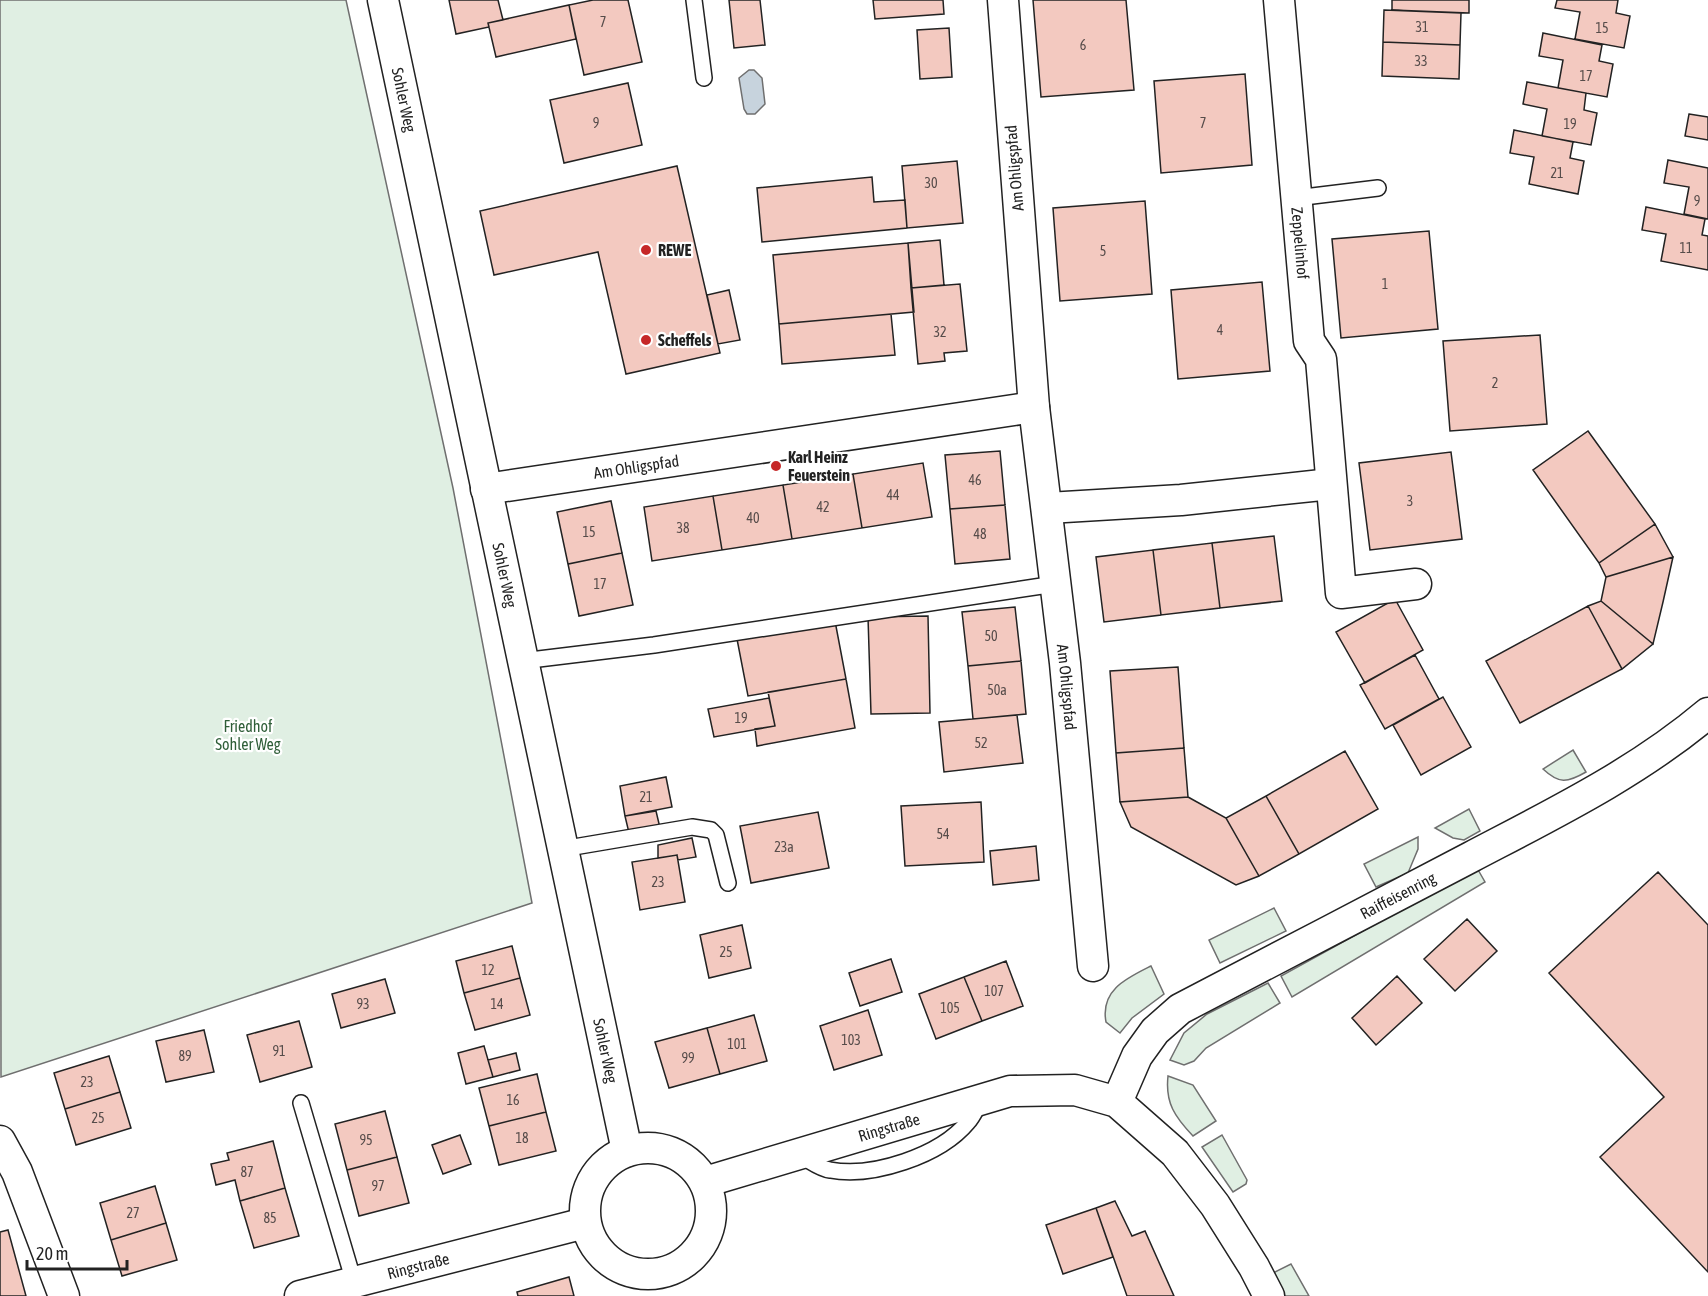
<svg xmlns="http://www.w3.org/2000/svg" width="1708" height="1296" viewBox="0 0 1708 1296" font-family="'Asap Condensed',sans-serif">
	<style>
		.green { fill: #e0efe3; stroke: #6f6f6f; stroke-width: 1.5 }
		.water { fill: #c7d3dd; stroke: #6f6f6f; stroke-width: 1.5 }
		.building { fill: #f3c9c0; stroke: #222; stroke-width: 1.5 }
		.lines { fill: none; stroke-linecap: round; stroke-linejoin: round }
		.lane-casing { stroke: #222; stroke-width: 18 }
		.street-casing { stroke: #222; stroke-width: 33 }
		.lane { stroke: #fff; stroke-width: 15 }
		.street { stroke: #fff; stroke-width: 30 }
		.poi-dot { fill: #c62828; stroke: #fff; stroke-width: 2 }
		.labels { text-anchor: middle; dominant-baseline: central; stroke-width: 4.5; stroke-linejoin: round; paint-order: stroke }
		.number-label { font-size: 14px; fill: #564c4a }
		.street-label { font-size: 16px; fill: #222; stroke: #fff }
		.poi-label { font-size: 16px; font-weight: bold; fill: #222; stroke: #fff; text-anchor: start }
		.park-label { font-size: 16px; fill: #2f5e38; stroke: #fff }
	</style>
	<rect width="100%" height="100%" fill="#fff"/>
	<path class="green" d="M0,0h346l107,488 79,415 -531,174z
		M1573,750l13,22c-19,11 -27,12 -43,-3z
		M1469,809l11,22 -16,9 -11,-2 -18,-10z
		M1418,837v12l-10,24 -32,14 -12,-23z
		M1477,868l8,14 -193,115 -11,-21z
		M1274,908l12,23 -66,32 -11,-23z
		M1151,966l13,28 -32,24 -12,15 -14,-11c-6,-32 21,-44 45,-56z
		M1268,983l12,20 -74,45 -12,13 -10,4 -14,-5 14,-27 23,-19z
		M1168,1076l25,9 23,36 -23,15c-18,-19 -28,-33 -25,-60z
		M1222,1135l25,45 -1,4 -13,8 -31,-45z
		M1291,1264l18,32h-24l-12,-23z"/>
	<path class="water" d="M749,70h5l8,8 3,26 -10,10h-8l-3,-5 -5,-31z"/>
	<path class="building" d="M449,0h49l5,20 -15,3 1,4 -33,7z
		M593,0h35l14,62 -58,13 -15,-70z
		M729,0h31l5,45 -31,3z
		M873,0h70l1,14 -69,5z
		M1033,0h93l8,90 -93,7z
		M1392,0h77v13l-77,-3z
		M1557,0h61l-2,13 14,3 -6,32 -49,-9 5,-27 -25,-4z
		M569,5l7,34 -80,18 -8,-34z
		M1384,10l77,3 -1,32 -77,-3z
		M949,28l3,49 -32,2 -3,-49z
		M1543,33l59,12 -3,16 14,3 -6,33 -49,-9 5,-28 -24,-4z
		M1383,42l77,3 -1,34 -77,-3z
		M1245,74l7,91 -91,8 -7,-92z
		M1527,82l59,11 -2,17 13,3 -6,32 -49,-9 5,-27 -24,-5z
		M628,83l14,62 -78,18 -14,-63z
		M1689,114l19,3v23l-23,-4z
		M1514,130l59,12 -3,16 14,3 -6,33 -49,-10 5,-27 -24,-4z
		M1668,160l40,8v51l-24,-5 5,-27 -25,-4z
		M957,161l6,62 -56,5 -5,-62z
		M677,166l43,187 -94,21 -28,-122 -104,23 -14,-64z
		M872,177l2,25 31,-2 2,28 -145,14 -5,-54z
		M1145,201l7,93 -92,7 -7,-93z
		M1646,207l59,12 -3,16 6,1v34l-47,-9 5,-27 -24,-4z
		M1429,231l9,98 -97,9 -9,-99z
		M940,240l4,45 -33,3 -3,-45z
		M908,243l6,69 -135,12 -6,-69z
		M1262,282l8,89 -92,8 -7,-89z
		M960,284l7,67 -23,2 1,8 -27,3 -7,-76z
		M729,290l11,50 -22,4 -11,-49z
		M891,314l4,41 -113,9 -3,-40z
		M1540,335l7,89 -97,7 -7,-90z
		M1588,431l67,93 -56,39 -66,-93z
		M1000,451l5,54 -55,4 -5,-54z
		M1451,452l11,87 -92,11 -11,-87z
		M923,463l9,54 -70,11 -9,-54z
		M853,474l9,54 -70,11 -9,-54z
		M783,485l9,54 -70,11 -9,-54z
		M713,496l9,54 -70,11 -8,-54z
		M611,501l11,52 -54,11 -11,-52z
		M1005,505l5,54 -55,5 -5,-55z
		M1655,524l18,33 -67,20 -7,-14z
		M1274,536l8,65 -62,7 -8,-65z
		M1212,543l8,65 -59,7 -8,-65z
		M1153,550l8,65 -57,7 -8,-65z
		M622,553l11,52 -54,11 -11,-52z
		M1673,557l-10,45 -10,42 -52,-43 5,-24z
		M1395,599l28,51 -58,33 -29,-51z
		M1601,601l52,43 -31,25 -34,-63z
		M1588,606l34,63 -102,54 -34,-62z
		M1015,607l6,54 -53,5 -6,-54z
		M928,616l2,97 -59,1 -3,-97z
		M835,621l11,58 -98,17 -11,-57z
		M1415,655l24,44 -54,30 -25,-44z
		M1021,661l5,53 -53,5 -5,-53z
		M1178,667l6,81 -68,5 -6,-82z
		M846,679l9,49 -98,18 -2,-17 20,-3 -7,-34z
		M1443,697l28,50 -50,28 -28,-50z
		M769,698l6,28 -61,11 -6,-28z
		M1017,715l6,48 -79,9 -5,-50z
		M1184,748l4,49 -68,5 -4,-49z
		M1345,751l33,58 -79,45 -33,-58z
		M666,777l6,30 -47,9 -5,-30z
		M1266,796l33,58 -40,22 -33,-58z
		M1188,797l38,21 33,58 -23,9 -105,-58 -11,-25z
		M981,802l3,60 -79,4 -4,-60z
		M656,811l4,17 -31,5 -4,-17z
		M818,812l11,56 -78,15 -11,-57z
		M692,838l4,19 -18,3 -1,-5 -19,3v-13z
		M1036,846l3,34 -46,5 -3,-34z
		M677,855l8,47 -45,8 -8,-48z
		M1658,872l50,53v347l-108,-115 64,-60 -115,-124z
		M1467,919l30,32 -42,40 -31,-32z
		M742,925l9,43 -42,10 -9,-43z
		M512,946l8,32 -56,15 -8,-32z
		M891,959l11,33 -42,14 -11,-33z
		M1006,961l17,45 -41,15 -18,-44z
		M1397,976l25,27 -46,42 -24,-27z
		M964,977l18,44 -46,18 -17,-45z
		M520,978l10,37 -55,15 -11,-37z
		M385,979l10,34 -54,15 -9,-34z
		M868,1010l14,45 -48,15 -14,-44z
		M754,1015l13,46 -47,13 -13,-46z
		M299,1021l13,46 -52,15 -13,-47z
		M707,1028l13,46 -51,14 -14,-46z
		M204,1030l10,42 -48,10 -10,-41z
		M484,1046l9,31 -27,7 -8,-31z
		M516,1053l4,17 -27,7 -5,-17z
		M109,1056l11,36 -55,17 -11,-36z
		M537,1074l9,38 -57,14 -10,-38z
		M120,1092l11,36 -55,17 -11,-36z
		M385,1111l12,46 -50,13 -12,-46z
		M546,1112l10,39 -57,14 -10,-39z
		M460,1135l11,29 -28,10 -11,-29z
		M273,1141l12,47 -45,13 -5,-21 -19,5 -5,-21 18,-4 -2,-7z
		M397,1157l12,46 -50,13 -12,-46z
		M155,1186l11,37 -55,17 -11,-37z
		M285,1188l14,48 -45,12 -14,-47z
		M1115,1201l17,35 13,-5 29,65h-47l-31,-88z
		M1096,1208l17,49 -50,17 -17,-49z
		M166,1223l11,37 -55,16 -11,-36z
		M8,1230l18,66h-26v-64z
		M569,1277l5,19h-56l-1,-4z"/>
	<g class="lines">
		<defs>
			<path id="lane" d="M694,0l10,78
				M1296,198l82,-10
				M522,661l132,-16 401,-61
				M562,849l130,-22 19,3 5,5 12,48
				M301,1103l53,179
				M801,1156c8,4 19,13 29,14 42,8 110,-14 138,-48 5,-5 8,-13 12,-20"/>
			<g id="street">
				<path id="s1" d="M383,0l244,1151"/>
				<path id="s2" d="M1279,0l30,341 12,18 20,234 75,-9"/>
				<path id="s3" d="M1034,407l31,256 28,303"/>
				<path id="s4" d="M486,489l548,-82 -31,-407"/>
				<path d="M1048,508l133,-8 150,-16"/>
				<path id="s5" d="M1117,1102l20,-46 18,-25 25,-22c97,-51 194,-101 291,-152 82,-43 166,-84 237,-144"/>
				<path d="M0,1141l17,31 47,124"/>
				<circle cx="648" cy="1211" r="63"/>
				<path id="s6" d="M705,1182l305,-91 65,-1 42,12 58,51 40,52 39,62 15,29"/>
				<path id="s7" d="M300,1296l285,-73"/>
			</g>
		</defs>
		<use href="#lane" class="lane-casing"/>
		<use href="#street" class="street-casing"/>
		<use href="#lane" class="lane"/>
		<use href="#street" class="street"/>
	</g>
	<g class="poi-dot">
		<circle cx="646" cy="250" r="6"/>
		<circle cx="646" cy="340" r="6"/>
		<circle cx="776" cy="466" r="6"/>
	</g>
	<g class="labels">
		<g class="number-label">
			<text x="603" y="22">7</text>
			<text x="1422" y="27">31</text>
			<text x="1602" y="28">15</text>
			<text x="1083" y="45">6</text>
			<text x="1421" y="61">33</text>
			<text x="1586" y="76">17</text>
			<text x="596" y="123">9</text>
			<text x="1203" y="123">7</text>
			<text x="1570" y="124">19</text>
			<text x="1557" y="173">21</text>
			<text x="931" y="183">30</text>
			<text x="1697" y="201">9</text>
			<text x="1686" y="248">11</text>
			<text x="1103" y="251">5</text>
			<text x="1385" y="284">1</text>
			<text x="1220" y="330">4</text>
			<text x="940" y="332">32</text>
			<text x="1495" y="383">2</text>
			<text x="975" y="480">46</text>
			<text x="893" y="495">44</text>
			<text x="1410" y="501">3</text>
			<text x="823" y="507">42</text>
			<text x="753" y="518">40</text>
			<text x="683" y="528">38</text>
			<text x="589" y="532">15</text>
			<text x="980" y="534">48</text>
			<text x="600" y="584">17</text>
			<text x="991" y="636">50</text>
			<text x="997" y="690">50a</text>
			<text x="741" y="718">19</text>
			<text x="981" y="743">52</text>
			<text x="646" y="797">21</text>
			<text x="943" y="834">54</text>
			<text x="784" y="847">23a</text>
			<text x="658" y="882">23</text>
			<text x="726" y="952">25</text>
			<text x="488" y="970">12</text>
			<text x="994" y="991">107</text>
			<text x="363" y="1004">93</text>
			<text x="497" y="1004">14</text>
			<text x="950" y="1008">105</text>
			<text x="851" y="1040">103</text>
			<text x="737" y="1044">101</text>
			<text x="279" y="1051">91</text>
			<text x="185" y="1056">89</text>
			<text x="688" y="1058">99</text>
			<text x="87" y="1082">23</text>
			<text x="513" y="1100">16</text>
			<text x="98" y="1118">25</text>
			<text x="522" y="1138">18</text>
			<text x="366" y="1140">95</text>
			<text x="247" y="1172">87</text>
			<text x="378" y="1186">97</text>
			<text x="133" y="1213">27</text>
			<text x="270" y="1218">85</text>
		</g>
		<g class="street-label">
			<text stroke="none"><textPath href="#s1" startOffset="102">Sohler Weg</textPath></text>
			<text transform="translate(1014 168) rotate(-95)">Am Ohligspfad</text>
			<text stroke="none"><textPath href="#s2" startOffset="244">Zeppelinhof</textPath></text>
			<text stroke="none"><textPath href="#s4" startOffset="152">Am Ohligspfad</textPath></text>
			<text stroke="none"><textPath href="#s1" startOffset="588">Sohler Weg</textPath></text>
			<text stroke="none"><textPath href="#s3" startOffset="282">Am Ohligspfad</textPath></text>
			<text stroke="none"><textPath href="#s5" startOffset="360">Raiffeisenring</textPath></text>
			<text stroke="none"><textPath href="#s1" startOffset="1074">Sohler Weg</textPath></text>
			<text stroke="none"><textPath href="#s6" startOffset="192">Ringstraße</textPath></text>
			<text stroke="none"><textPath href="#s7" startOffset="122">Ringstraße</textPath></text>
		</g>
		<g class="poi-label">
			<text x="658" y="250">REWE</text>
			<text x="658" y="340">Scheffels</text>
			<text x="788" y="457">Karl Heinz<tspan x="788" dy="18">Feuerstein</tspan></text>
		</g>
		<g class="park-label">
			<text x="248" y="726">Friedhof<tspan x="248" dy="18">Sohler Weg</tspan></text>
		</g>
	</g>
	<path d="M27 1260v9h100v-9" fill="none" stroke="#222222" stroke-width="3"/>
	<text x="36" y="1260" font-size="18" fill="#222222" stroke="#ffffff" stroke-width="4.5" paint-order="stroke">20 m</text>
</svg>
